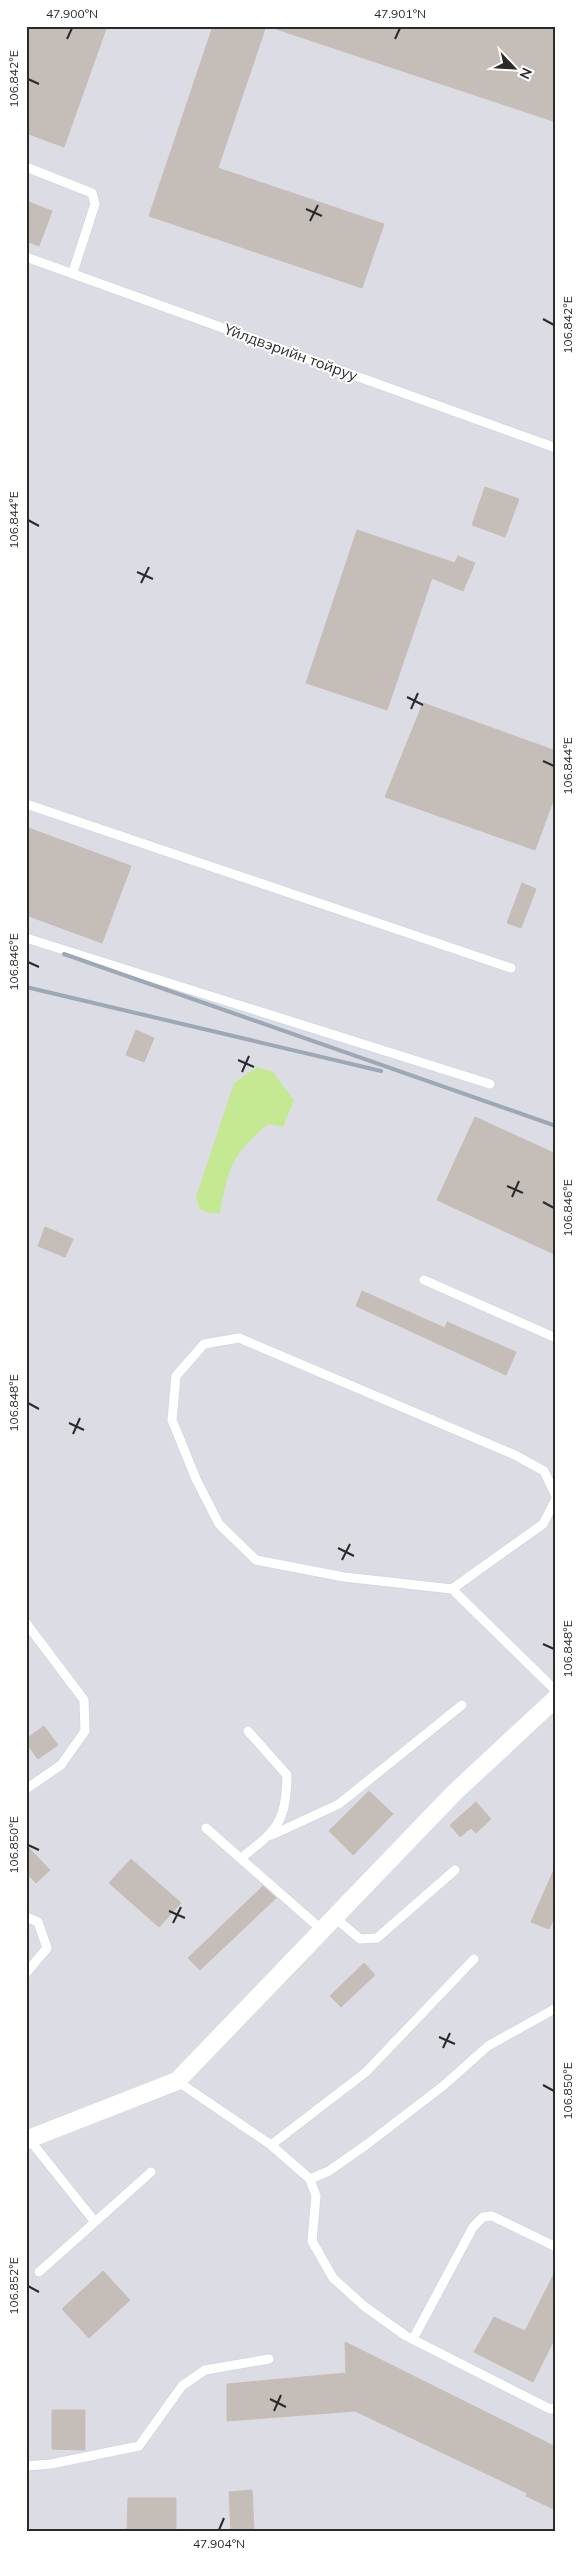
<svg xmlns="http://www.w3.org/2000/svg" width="582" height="2557" viewBox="0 0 582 2557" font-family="Mulish,sans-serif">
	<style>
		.industrial { fill: #dcdce5 }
		.green { fill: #c5e992 }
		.building { fill: #c5bdb7; stroke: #c9bdb4 }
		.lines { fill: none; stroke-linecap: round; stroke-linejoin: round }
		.service-casing { stroke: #d0d9e4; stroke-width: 11 }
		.minor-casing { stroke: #d0d9e4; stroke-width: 19 }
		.service { stroke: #fff; stroke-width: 9 }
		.minor { stroke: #fff; stroke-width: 18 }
		.rail { stroke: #9da7b6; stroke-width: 4 }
		.ticks { fill: none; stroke: #2a2a2a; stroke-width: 2 }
		.labels { text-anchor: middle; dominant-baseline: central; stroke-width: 4; stroke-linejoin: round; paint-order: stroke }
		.street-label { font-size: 15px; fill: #2a2a2a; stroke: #fff }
		.neatline { fill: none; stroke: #2a2a2a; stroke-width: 2 }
		.ticks-label { font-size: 12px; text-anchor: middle; fill: #2a2a2a }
	</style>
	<rect width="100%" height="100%" fill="#eee1db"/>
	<path class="industrial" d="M26,26h530v2505h-530z"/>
	<path class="green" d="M257,1067l15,4 22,29 -11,27 -15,-3c-37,32 -39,42 -48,89h-12l-8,-4 -4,-12 38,-114z"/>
	<path class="building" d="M26,26h81l-43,121 -38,-14z
		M213,26h53l-48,142 166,56 -22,64 -213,-72z
		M277,26h279v96l-280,-93z
		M26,201l26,10 -13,35 -13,-5z
		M485,487l34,12 -14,38 -33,-12z
		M357,530l98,33 3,-7 17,7 -12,28 -31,-13 -45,132 -81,-27z
		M423,703l133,48v42l-21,57 -150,-53z
		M26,827l105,39 -29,77 -76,-28z
		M522,883l14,6 -15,39 -14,-5z
		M136,1030l18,8 -10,24 -18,-7z
		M475,1117l81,37v101l-119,-55z
		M45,1227l28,12 -8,18 -27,-11z
		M362,1291l83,37 2,-6 69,30 -10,23 -150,-69z
		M44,1726l14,19 -20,14 -12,-16v-4z
		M369,1791l24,23 -40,41 -24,-24z
		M476,1802l15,17 -15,14 -5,-5 -11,9 -10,-12z
		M26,1845l24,25 -14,13 -10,-10z
		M131,1859l50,44 -22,24 -50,-44z
		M556,1865v49l-7,15 -18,-7z
		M263,1886l13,12 -76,72 -12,-12z
		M364,1963l11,12 -34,32 -11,-11z
		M556,2270v66l-23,46 -59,-30 20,-35 31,14z
		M103,2271l27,29 -41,38 -27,-29z
		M345,2342l211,105v63l-30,-14 1,-3 -172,-82 -128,10v-37l119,-11z
		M52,2410h33v40l-33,-1z
		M252,2490l2,41h-23l-2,-39z
		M128,2498h48v33h-49z"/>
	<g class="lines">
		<defs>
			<path id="service" d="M26,167l66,26 3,11 -22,68
				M26,257l530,191
				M26,804l485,164
				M26,938l464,146
				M424,1280l132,58
				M556,1496l-12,-25 -29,-16 -276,-117 -35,6 -28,32 -4,44 24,59 23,45 37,36 88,17 108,12 104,102
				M452,1589l91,-65 13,-25
				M26,1623l58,77 1,31 -24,34 -35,24
				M206,1828l116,102
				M272,1835l67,-31 123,-99
				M241,1858c36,-28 45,-35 46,-83l-39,-44
				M26,1917l12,5 9,26 -21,25
				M334,1917l26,22 17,-1 78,-68
				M177,2081l94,64 39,34 6,17 -4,45 21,37 31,28 42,30 144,73 6,-1
				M29,2139l66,83
				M271,2145l95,-73 108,-113
				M310,2179l19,-8 37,-26 77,-59 45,-40 68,-38
				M39,2272l112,-100
				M413,2339l60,-112 10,-10 9,-1 64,31
				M26,2466l25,-2 88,-18 43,-60 23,-16 64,-11"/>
			<path id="minor" d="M26,2140l151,-59 277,-288 102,-95"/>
		</defs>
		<use href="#service" class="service-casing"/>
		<use href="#minor" class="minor-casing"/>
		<use href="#service" class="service"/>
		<use href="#minor" class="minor"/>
		<path class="rail" d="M64,954l492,172
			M26,987l355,84"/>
	</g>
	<path class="ticks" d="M67,39l5,-11M395,39l5,-11M28,79l11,5M306,209l16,7M310,221l8,-16M543,319l11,6M28,520l11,6M137,572l16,7M141,583l8,-16M407,697l16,8M411,709l7,-16M543,761l11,5M28,962l11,5M238,1060l16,7M242,1072l7,-16M507,1186l16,7M512,1197l7,-16M543,1202l11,6M28,1403l11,6M69,1423l15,7M73,1434l7,-16M338,1548l16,8M342,1560l8,-16M543,1644l11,5M28,1845l11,5M169,1911l16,7M173,1923l8,-16M439,2037l16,7M443,2048l7,-15M543,2085l11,6M28,2286l11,6M270,2399l16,8M274,2411l7,-16M219,2530l5,-12"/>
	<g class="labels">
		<g class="street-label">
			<text transform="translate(291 352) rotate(20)">Үйлдвэрийн тойруу</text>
		</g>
	</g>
	<rect width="582" height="2557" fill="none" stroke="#ffffff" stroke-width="55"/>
	<g transform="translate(514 68) rotate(115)" stroke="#ffffff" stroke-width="4" paint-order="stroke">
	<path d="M0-4L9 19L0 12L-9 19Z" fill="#2a2a2a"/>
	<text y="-8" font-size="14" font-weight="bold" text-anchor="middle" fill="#2a2a2a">N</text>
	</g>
	<rect x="28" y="28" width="526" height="2502" class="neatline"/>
	<g class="ticks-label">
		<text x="72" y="18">47.900°N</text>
		<text x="400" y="18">47.901°N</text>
		<text transform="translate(14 79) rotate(-90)" y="4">106.842°E</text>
		<text transform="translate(568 325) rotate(-90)" y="4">106.842°E</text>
		<text transform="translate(14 520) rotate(-90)" y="4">106.844°E</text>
		<text transform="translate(568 766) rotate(-90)" y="4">106.844°E</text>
		<text transform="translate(14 962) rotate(-90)" y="4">106.846°E</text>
		<text transform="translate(568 1208) rotate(-90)" y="4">106.846°E</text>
		<text transform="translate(14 1403) rotate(-90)" y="4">106.848°E</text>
		<text transform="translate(568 1649) rotate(-90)" y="4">106.848°E</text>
		<text transform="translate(14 1845) rotate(-90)" y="4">106.850°E</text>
		<text transform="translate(568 2091) rotate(-90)" y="4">106.850°E</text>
		<text transform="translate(14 2286) rotate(-90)" y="4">106.852°E</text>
		<text x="219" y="2548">47.904°N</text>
	</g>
</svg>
